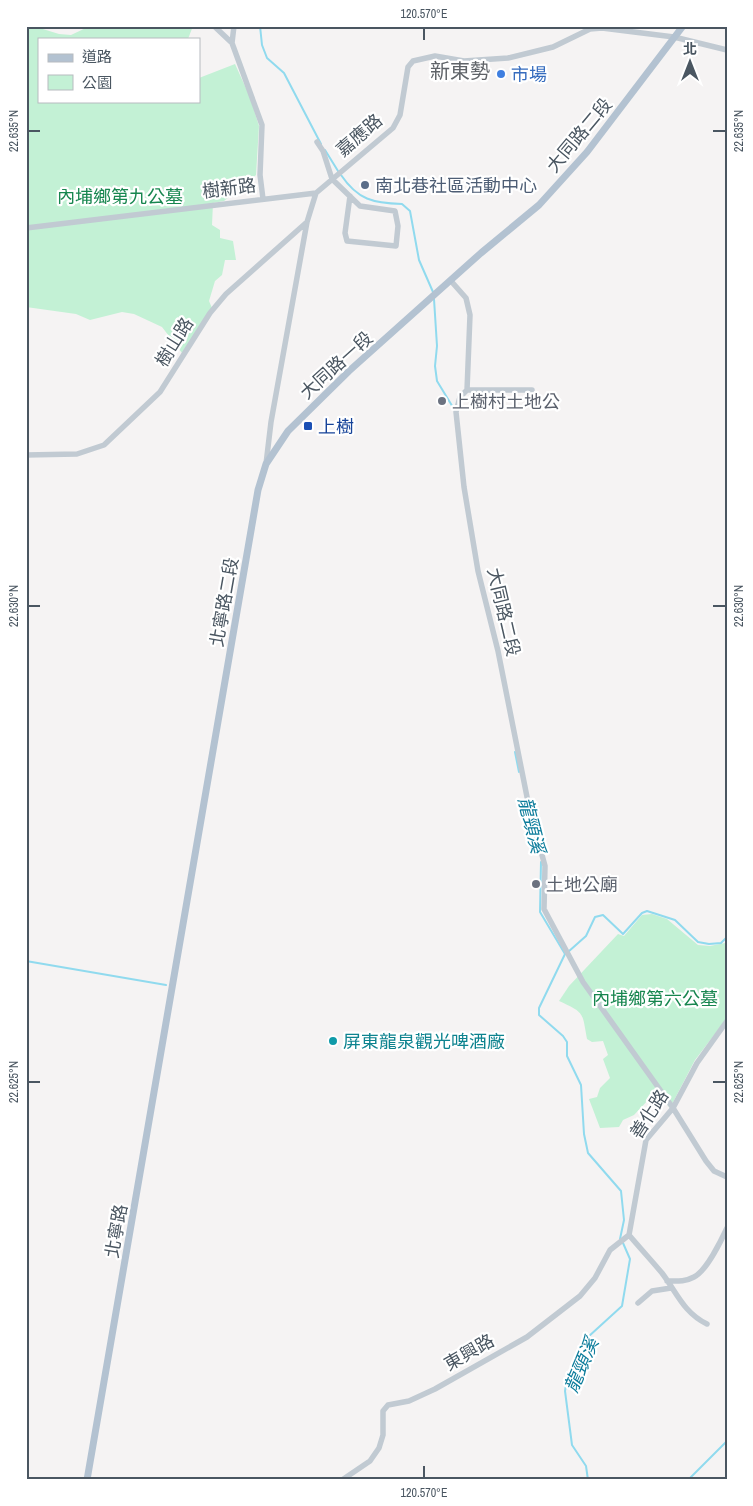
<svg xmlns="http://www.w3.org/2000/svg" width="753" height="1506" viewBox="0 0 753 1506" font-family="'Archivo Narrow','Noto Sans TC',sans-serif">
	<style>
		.green { fill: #c3f1d5 }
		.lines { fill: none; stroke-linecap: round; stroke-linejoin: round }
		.stream { stroke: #90daee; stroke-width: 2 }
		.minor { stroke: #c1cad2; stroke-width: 5.5 }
		.major { stroke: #b3c2d1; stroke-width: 7 }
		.ticks { fill: none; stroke: #4a5661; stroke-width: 2 }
		.shop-dot { fill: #3f7fe0; stroke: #fff; stroke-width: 2 }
		.service-dot { fill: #5c6f8a; stroke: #fff; stroke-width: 2 }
		.worship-dot { fill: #6b7280; stroke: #fff; stroke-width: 2 }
		.transit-dot { fill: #1a4fb4; stroke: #fff; stroke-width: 2 }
		.culture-dot { fill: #0f9aa8; stroke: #fff; stroke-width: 2 }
		.labels { text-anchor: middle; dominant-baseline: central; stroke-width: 4.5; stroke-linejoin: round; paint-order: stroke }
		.shop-label { font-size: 18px; fill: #366cbe; stroke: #fff; text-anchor: start }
		.street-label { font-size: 18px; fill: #4a5661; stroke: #fff }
		.service-label { font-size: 18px; fill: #4e5e75; stroke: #fff; text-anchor: start }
		.park-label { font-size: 18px; fill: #17864f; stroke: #fff }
		.worship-label { font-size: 18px; fill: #5b616d; stroke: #fff; text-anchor: start }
		.transit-label { font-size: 18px; fill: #164399; stroke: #fff; text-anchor: start }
		.culture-label { font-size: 18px; fill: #0d838f; stroke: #fff; text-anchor: start }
		.water-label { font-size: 19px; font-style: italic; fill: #0c7c9b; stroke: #fff }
		.quarter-label { font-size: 20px; fill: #5f6368; stroke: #fff }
		.neatline { fill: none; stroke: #4a5661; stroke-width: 2 }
		.ticks-label { font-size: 12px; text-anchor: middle; fill: #4a5661 }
	</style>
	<rect width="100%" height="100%" fill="#f5f3f3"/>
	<path class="green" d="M33,26l26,8 12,1 19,-9h103l-5,13h-149v62h160v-23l36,-14 15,33 9,29 -3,49 -32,26 -11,2 -1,22 8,5v8l13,3 3,19h-11l-3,15 -7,6 -6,20 3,7 -30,45 -20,-26 -28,-13 -12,-2 -32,8 -14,-6 -50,-7v-280z
		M652,914l15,5 31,26 12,1 15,-3 2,-2v77l-32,42 -25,48 -9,-10h-11l-16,17 -11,5 -4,7 -19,1 -11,-29 8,-2 3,-9 10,-10 -7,-19 5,-4 -5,-14 -11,1 -5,-3c-5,-27 -2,-26 -28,-38l10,-15 49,-52 6,2 18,-21z"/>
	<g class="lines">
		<path class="stream" d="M260,26l2,19 5,13 17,15 37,71
			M325,150l13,21
			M341,175c17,25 32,28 61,29l8,7 9,49 14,32
			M434,299l3,47 -2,20 2,15 17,28
			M515,752l4,20
			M541,862l-1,50 25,42 -26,54v7l24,21 4,6v14l14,29 3,49 4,19 33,38 3,29 -4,19
			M568,952l18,-16 9,-19 8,-2 20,19 19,-21 5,-2 28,9 23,22 11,2 12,-1 6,-6
			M26,961l140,24
			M588,1480l-2,-14 -14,-21 -7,-54 1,-6 14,-23 8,-25 34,-31 8,-47 -7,-16
			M688,1480l39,-39"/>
		<path class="minor" d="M214,26l18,17 30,82 -2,50 3,24
			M232,43l2,-17
			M317,142l6,9 9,28 28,27 35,5 3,15 -2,20 -49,-5 -2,-8 5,-37
			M316,193l77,-65 7,-13 8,-48 5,-6 22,-5 29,5 44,-3 45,-11 37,-18 12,-1 72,9 53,13
			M26,228l290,-35
			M451,281l15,17 4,17 -3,75 -7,7 -4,15 8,75 14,84 20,80 31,156 16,59 -1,43 39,73 90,126 33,53 8,10 13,6
			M467,390h65
			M26,455l51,-1 27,-9 56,-53 50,-79 16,-19 81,-72 9,-29
			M266,464l5,-42 36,-200
			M629,1235c11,13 22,25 33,38 15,20 22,40 45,51
			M667,1281c9,0 18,1 27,-4 12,-6 27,-36 33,-49
			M638,1303l14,-12 19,-3
			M342,1480l28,-19 9,-13 4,-13v-24l5,-6 21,-4 26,-12 92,-52 53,-41 15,-18 15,-28 19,-15 17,-95 27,-32 24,-45 30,-42"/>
		<path class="major" d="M87,1480l171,-990 8,-26 22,-33 61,-60 132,-118 58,-48 48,-53 96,-126"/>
	</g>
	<path class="ticks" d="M424,28v12M28,131h12M713,131h13M28,606h12M713,606h13M28,1082h12M713,1082h13M424,1466v12"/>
	<circle class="shop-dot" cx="501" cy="74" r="5"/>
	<circle class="service-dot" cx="365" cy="185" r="5"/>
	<g class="worship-dot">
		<circle cx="442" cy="401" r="5"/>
		<circle cx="536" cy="884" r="5"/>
	</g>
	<rect class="transit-dot" x="303" y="421" width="10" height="10" rx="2.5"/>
	<circle class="culture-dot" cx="333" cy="1041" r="5"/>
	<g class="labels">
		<g class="shop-label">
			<text x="511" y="74">市場</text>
		</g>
		<g class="street-label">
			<text transform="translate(359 135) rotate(-41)">嘉應路</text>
			<text transform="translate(579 135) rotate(-50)">大同路二段</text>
			<text transform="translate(229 188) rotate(-7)">樹新路</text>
			<text transform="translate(174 342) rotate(-58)">樹山路</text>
			<text transform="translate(336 365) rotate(-42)">大同路一段</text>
			<text transform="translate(224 602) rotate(-80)">北寧路二段</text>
			<text transform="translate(504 612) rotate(77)">大同路二段</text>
			<text transform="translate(649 1114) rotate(-57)">善化路</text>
			<text transform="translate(116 1231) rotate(-80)">北寧路</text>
			<text transform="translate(469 1352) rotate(-30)">東興路</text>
		</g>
		<g class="service-label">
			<text x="375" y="185">南北巷社區活動中心</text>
		</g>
		<g class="park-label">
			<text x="120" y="196">內埔鄉第九公墓</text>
			<text x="655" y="998">內埔鄉第六公墓</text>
		</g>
		<g class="worship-label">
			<text x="452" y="401">上樹村土地公</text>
			<text x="546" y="884">土地公廟</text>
		</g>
		<g class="transit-label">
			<text x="318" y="426">上樹</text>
		</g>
		<g class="culture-label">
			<text x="343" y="1041">屏東龍泉觀光啤酒廠</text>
		</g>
		<g class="water-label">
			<text transform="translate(532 825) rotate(76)">龍頸溪</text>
			<text transform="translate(581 1365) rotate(-67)">龍頸溪</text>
		</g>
		<g class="quarter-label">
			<text x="460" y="70">新東勢</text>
		</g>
	</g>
	<rect width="753" height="1506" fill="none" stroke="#ffffff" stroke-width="55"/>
	<rect x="38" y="38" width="162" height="65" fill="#ffffff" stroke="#b7bbc0"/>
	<rect x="48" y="54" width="25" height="8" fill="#b3c2d1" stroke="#b7bbc0"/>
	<text x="82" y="62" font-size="15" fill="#4a5661">道路</text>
	<rect x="48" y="75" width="25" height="15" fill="#c3f1d5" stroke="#b7bbc0"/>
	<text x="82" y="88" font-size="15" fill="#4a5661">公園</text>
	<g transform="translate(690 62)" stroke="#ffffff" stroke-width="4" paint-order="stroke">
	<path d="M0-4L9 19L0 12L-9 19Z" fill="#4a5661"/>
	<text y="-8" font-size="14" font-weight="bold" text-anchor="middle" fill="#4a5661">北</text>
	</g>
	<rect x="28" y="28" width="698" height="1450" class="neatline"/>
	<g class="ticks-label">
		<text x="424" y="18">120.570°E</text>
		<text transform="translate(14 131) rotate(-90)" y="4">22.635°N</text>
		<text transform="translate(739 131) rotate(-90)" y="4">22.635°N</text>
		<text transform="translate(14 606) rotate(-90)" y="4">22.630°N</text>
		<text transform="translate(739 606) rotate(-90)" y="4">22.630°N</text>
		<text transform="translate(14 1082) rotate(-90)" y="4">22.625°N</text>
		<text transform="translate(739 1082) rotate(-90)" y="4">22.625°N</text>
		<text x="424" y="1497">120.570°E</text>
	</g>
</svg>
